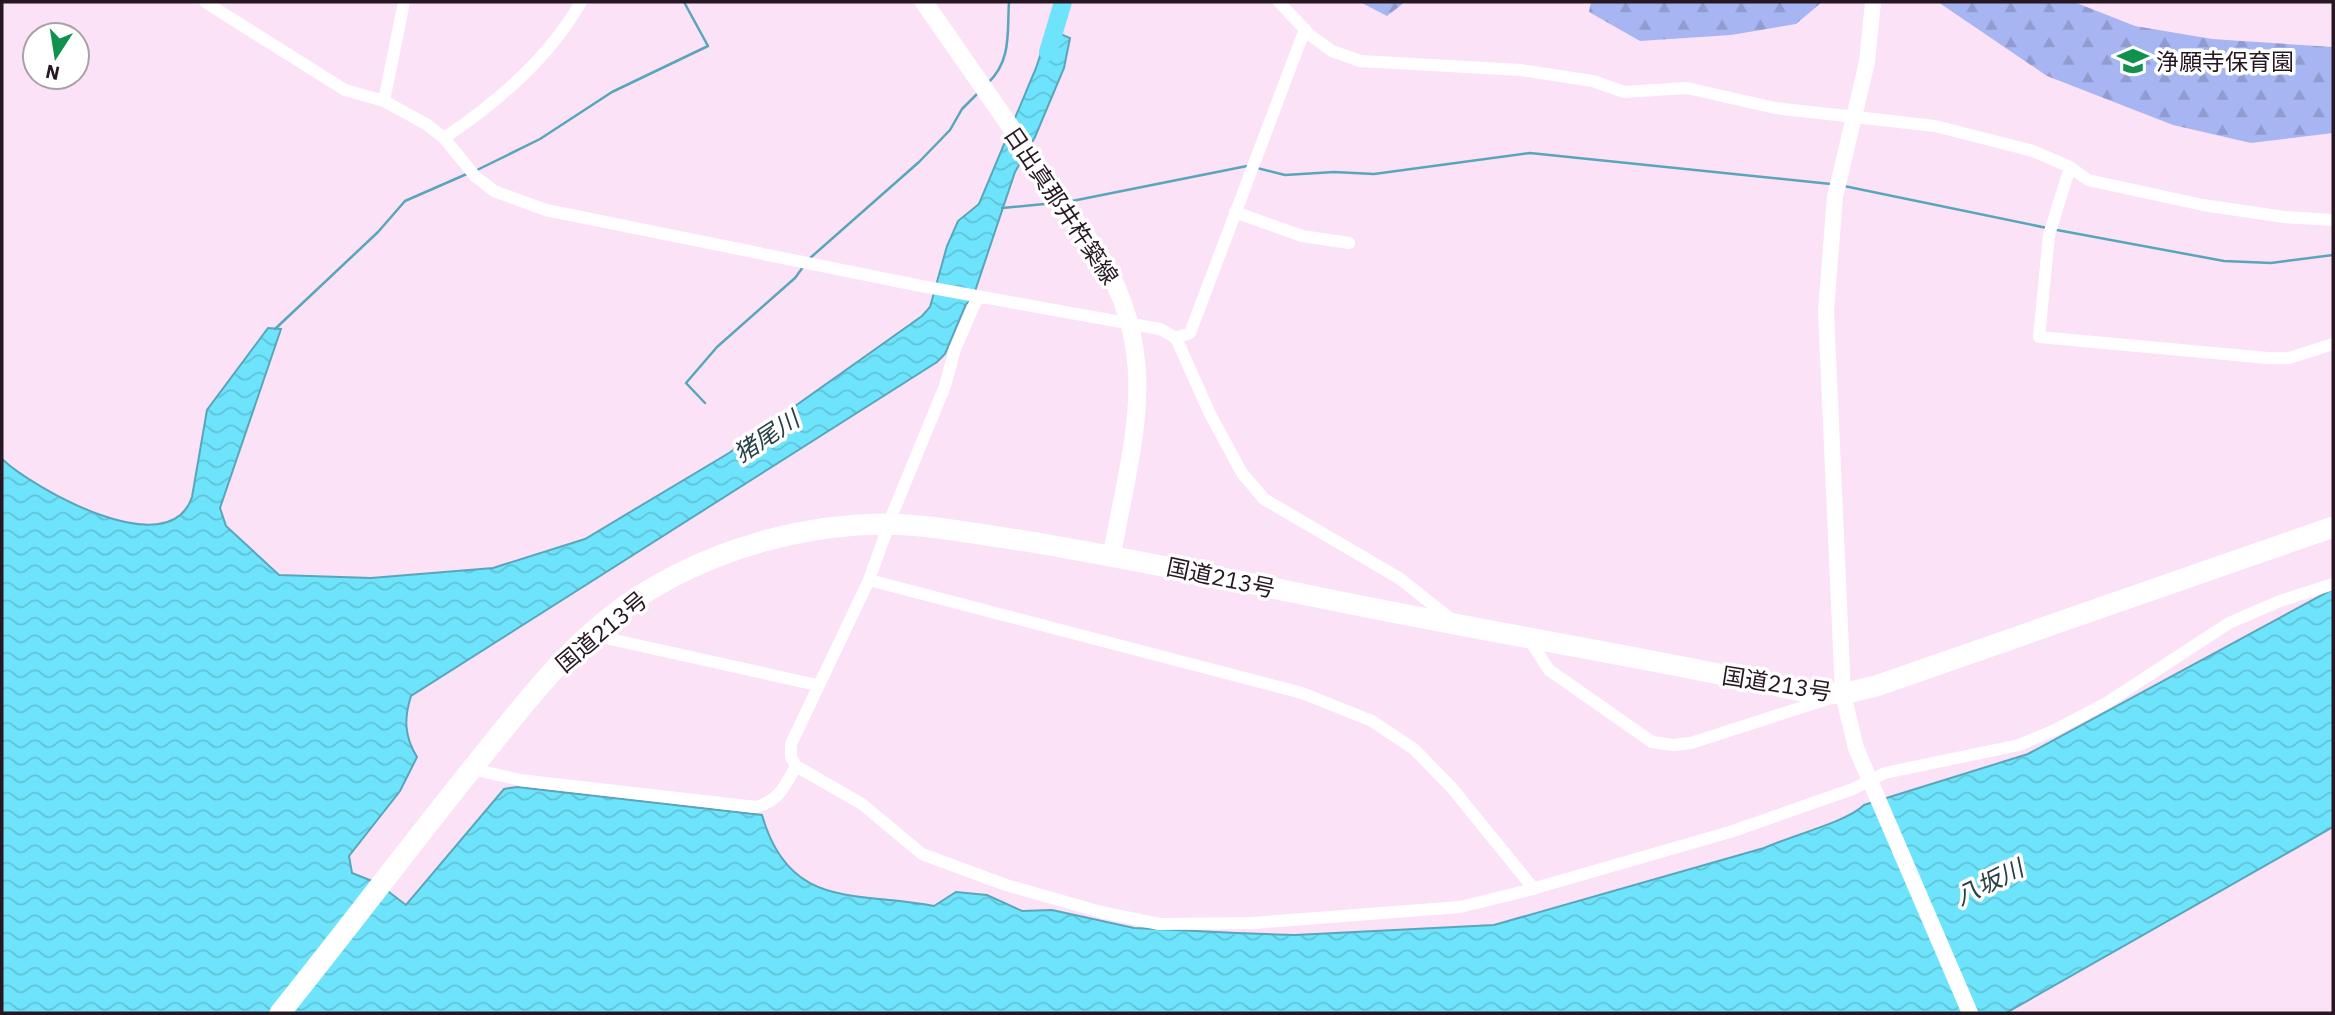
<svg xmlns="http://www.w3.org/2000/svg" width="2335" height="1015" viewBox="0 0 2335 1015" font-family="'IBM Plex Sans','Noto Sans JP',sans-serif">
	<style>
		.forest { fill: url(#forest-firs) }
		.water { fill: url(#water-waves); stroke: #58a6bb; stroke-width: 2 }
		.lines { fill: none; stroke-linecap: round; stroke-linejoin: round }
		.stream { stroke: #58a6bb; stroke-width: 2.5 }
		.river { stroke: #6ee4fc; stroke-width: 18 }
		.minor { stroke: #fff; stroke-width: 12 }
		.tertiary { stroke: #fff; stroke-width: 16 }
		.secondary { stroke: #fff; stroke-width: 18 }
		.trunk { stroke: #fff; stroke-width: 21 }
		.labels { text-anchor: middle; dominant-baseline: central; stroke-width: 7; stroke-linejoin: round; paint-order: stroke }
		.poi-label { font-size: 23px; fill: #261723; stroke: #fff; text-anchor: start }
		.street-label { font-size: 23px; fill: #261723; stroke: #fff }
		.water-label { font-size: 24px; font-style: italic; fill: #264147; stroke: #fff }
	</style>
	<defs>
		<pattern id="forest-firs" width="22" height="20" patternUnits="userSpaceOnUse" patternTransform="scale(1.75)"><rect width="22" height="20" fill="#a7b6f3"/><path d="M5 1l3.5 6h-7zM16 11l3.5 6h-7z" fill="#909cd0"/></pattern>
		<pattern id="water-waves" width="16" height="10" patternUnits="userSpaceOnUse" patternTransform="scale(1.75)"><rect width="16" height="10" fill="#6ee4fc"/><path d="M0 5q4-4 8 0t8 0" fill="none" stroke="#5fc3d8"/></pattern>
	</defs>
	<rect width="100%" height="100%" fill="#fce2f6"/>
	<path class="forest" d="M1360,2h45l-18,14z
		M1591,2h231l-26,22 -65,11 -91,6 -51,-29z
		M1938,2h136l61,24 77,13 121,8v86l-82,10 -78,-18 -126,-49z"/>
	<path class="water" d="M1049,29l21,9 -6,30 -29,69 -20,35 -43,128 -6,4 -21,50 -8,8 -526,334c-7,22 -7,40 6,61l-17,34 -51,65 3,17 25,10 29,22 98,-116 13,-2 245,28c27,95 93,76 172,91l22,-14 31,3 35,16 30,-1 82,18 103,5 58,2 199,-10 270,-77c26,-12 83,-26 100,-43l164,-51 305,-165v238l-327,186h-2004v-554c31,29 167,107 190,38l15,-87 61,-82 13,1 -61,179 6,18 53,49 92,3 122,-10 92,-29 144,-86 193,-137 8,-9 17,-61 11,-25 21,-17 57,-136z"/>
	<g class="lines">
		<path class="stream" d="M988,83c24,-23 19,-51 21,-81
			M1257,168l28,7 49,-3 40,2 156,-21 301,31
			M475,171l65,-32 72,-47 96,-46 -24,-44
			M1844,186l203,42
			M1072,201l175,-35
			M1002,208l53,-5
			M2057,230l167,31 47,2 62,-8
			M809,259l110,-97 31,-32 12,-21 16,-16
			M275,329l103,-97 27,-31 64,-28
			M705,403l-19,-20 31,-36 78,-69 8,-11"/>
		<path class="river" d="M1048,52l15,-50"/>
		<path class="minor" d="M205,2l140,88 39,11 42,23 18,14 31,38 19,15 52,19 375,76 239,43 16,9 34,76 32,59 22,26 135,79 53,42
			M1279,2l31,33 22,16 28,10 161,9 72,11 31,11 63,-4 88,20 160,18 98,25 37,16 18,13 115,25 81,12 49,3
			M384,101l20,-99
			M444,138c54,-36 105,-80 137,-136
			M2070,167l-21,68 -10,102 229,21h21l44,-14
			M1235,212l67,24 47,7
			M978,296l-23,53 -10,37 -51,124 -25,70 -78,164v13l5,9 66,38 60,50 84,31 95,27 58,12 93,-1 208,-16 65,-16 205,-59 123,-43 32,-16 134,-28 36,-15 53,-28 121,-79 51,-22 53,-17
			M1176,338l14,-5 115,-304
			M869,580l433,113 70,28 42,28 38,39 82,101
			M593,632l17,7 207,46
			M1529,639l20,31 103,72 21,3 18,-2 140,-45
			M472,769l48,11 236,27c24,-7 28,-20 40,-41"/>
		<path class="tertiary" d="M1873,2l-6,60 -32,135 -9,114 17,383 13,54 114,265"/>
		<path class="secondary" d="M924,2l177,255c62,104 30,188 11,298"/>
		<path class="trunk" d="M280,1013c66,-82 129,-166 195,-248 51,-63 100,-130 171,-173 71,-44 159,-68 242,-68 44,1 88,10 131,16 98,16 195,36 293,56 163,34 327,60 490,95l41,3 33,-8 457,-159"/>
	</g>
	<defs>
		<symbol id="school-bare" viewBox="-9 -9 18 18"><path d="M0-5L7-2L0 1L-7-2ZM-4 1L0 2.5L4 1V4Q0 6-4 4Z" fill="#11914e" stroke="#fff" stroke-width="2.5" paint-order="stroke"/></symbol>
	</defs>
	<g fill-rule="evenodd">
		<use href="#school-bare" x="2111" y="39" width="44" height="44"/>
	</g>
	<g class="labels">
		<g class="poi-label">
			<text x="2156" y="61">浄願寺保育園</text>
		</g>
		<g class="street-label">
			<text transform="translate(1062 205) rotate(56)">日出真那井杵築線</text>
			<text transform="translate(1221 577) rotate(12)">国道213号</text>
			<text transform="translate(601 631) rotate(-40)">国道213号</text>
			<text transform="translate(1777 683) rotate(9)">国道213号</text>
		</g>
		<g class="water-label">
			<text transform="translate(766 436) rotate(-33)">猪尾川</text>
			<text transform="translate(1989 882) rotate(-26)">八坂川</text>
		</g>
	</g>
	<rect width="2335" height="1015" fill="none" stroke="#261723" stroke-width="7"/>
	<g transform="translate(56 56) rotate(192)"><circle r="33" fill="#ffffff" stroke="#a8a2a7" stroke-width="2"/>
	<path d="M0-5L12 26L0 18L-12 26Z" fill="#11914e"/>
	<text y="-10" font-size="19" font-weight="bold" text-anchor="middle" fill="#261723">N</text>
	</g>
</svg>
